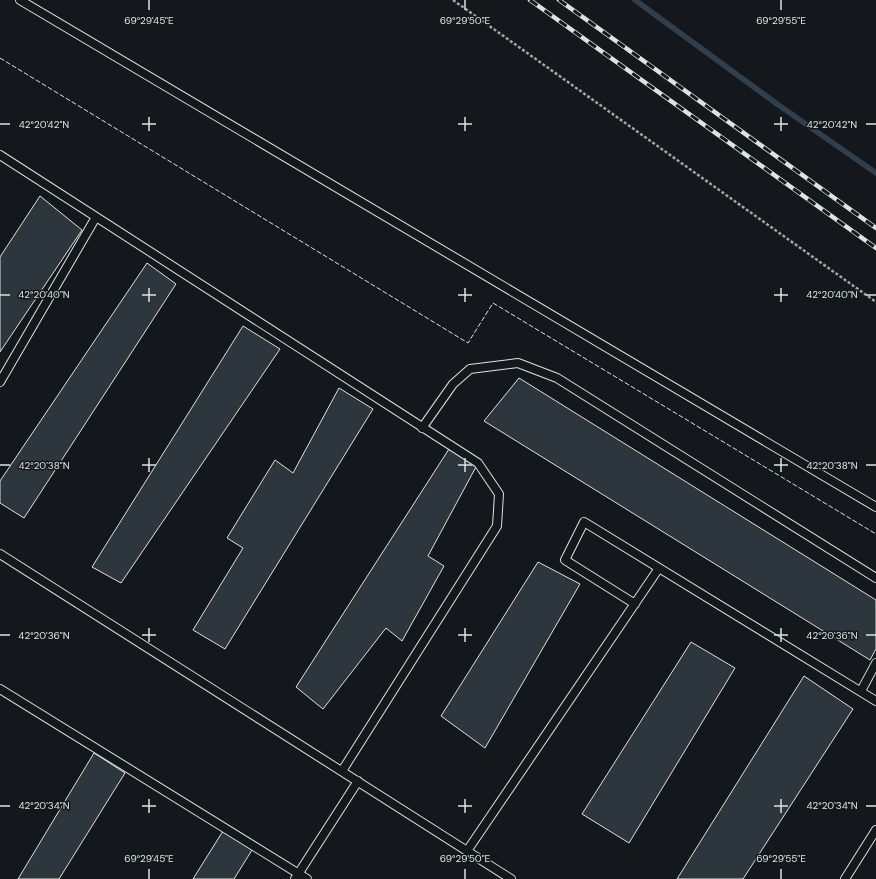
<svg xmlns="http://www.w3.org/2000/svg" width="876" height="879" viewBox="0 0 876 879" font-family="'DM Sans',sans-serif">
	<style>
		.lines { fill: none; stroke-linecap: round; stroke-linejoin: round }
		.stream { stroke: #2f3f4d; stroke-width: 5.5 }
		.building { fill: #2c363c; stroke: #d8e6dc }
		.lane-casing { stroke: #d8e6dc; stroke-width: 10 }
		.path { stroke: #9da8a2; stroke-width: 2.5; stroke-dasharray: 3 2; stroke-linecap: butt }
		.lane { stroke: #14181c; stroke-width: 8 }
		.rail-casing { stroke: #d8e6dc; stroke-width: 4.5 }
		.rail { stroke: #14181c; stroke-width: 3; stroke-dasharray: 9; stroke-linecap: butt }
		.fence { stroke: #d8e6dc; stroke-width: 1; stroke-dasharray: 5 2; stroke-linecap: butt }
		.ticks { fill: none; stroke: #d8e6dc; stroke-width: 1.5 }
		.ticks-label { font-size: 10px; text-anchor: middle; fill: #d8e6dc; stroke: #14181c; stroke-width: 3; stroke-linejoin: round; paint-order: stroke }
	</style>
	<rect width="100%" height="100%" fill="#14181c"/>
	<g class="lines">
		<path class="stream" d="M635,0l142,104 99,69"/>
	</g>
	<path class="building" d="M40,196l42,34 -82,122v-95z
		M147,263l29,21 -152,234 -24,-15v-22z
		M243,326l37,23 -159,234 -29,-16z
		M519,378l357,222v49l-6,11 -386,-239z
		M339,388l34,21 -148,240 -32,-19 50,-82 -16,-10 48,-78 18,13z
		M449,449l28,16 -49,91 16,10 -42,75 -16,-13 -63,81 -27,-22z
		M538,562l42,22 -95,164 -44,-32z
		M691,642l44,26 -106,175 -47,-29z
		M804,676l49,33 -110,170h-66z
		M94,753l31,20 -66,106h-41z
		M223,831l29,19 -18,29h-41z"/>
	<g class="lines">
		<defs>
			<path id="lane" d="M20,0l856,507
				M0,155l478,308 21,31 -2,32 -155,245
				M0,382l96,-165
				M422,428l31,-44 17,-15 48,-6 39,15 319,200
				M0,554l511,325
				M635,604l-70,-44 19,-38 292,179
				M0,689l307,190
				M861,691l15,-28
				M467,851l192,-283
				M295,879l63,-98
				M845,879l31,-49"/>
		</defs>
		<use href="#lane" class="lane-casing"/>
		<path class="path" d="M453,0l423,302"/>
		<use href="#lane" class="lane"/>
		<defs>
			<path id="rail" d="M530,0l346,248
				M559,0l317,228"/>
		</defs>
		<use href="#rail" class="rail-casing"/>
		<use href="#rail" class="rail"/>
		<path class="fence" d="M0,58l468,285 25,-40 383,231"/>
	</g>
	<path class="ticks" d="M149,0v10M465,0v10M781,0v10M149,117v14M465,117v14M781,117v14M0,124h10M142,124h14M458,124h14M774,124h14M866,124h10M149,288v14M465,288v14M781,288v14M0,295h10M142,295h14M458,295h14M774,295h14M866,295h10M149,458v14M465,458v14M781,458v14M0,465h10M142,465h14M458,465h14M774,465h14M866,465h10M149,628v14M465,628v14M781,628v14M0,635h10M142,635h14M458,635h14M774,635h14M866,635h10M149,799v14M465,799v14M781,799v14M0,806h10M142,806h14M458,806h14M774,806h14M866,806h10M149,869v10M465,869v10M781,869v10"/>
	<g class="ticks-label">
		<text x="149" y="24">69°29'45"E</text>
		<text x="465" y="24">69°29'50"E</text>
		<text x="781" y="24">69°29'55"E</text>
		<text x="44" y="128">42°20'42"N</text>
		<text x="832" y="128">42°20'42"N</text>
		<text x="44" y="298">42°20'40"N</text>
		<text x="832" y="298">42°20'40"N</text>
		<text x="44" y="469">42°20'38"N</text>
		<text x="832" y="469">42°20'38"N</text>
		<text x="44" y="639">42°20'36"N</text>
		<text x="832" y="639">42°20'36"N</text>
		<text x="44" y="809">42°20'34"N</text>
		<text x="832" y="809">42°20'34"N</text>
		<text x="149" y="862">69°29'45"E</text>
		<text x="465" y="862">69°29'50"E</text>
		<text x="781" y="862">69°29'55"E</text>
	</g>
</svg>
